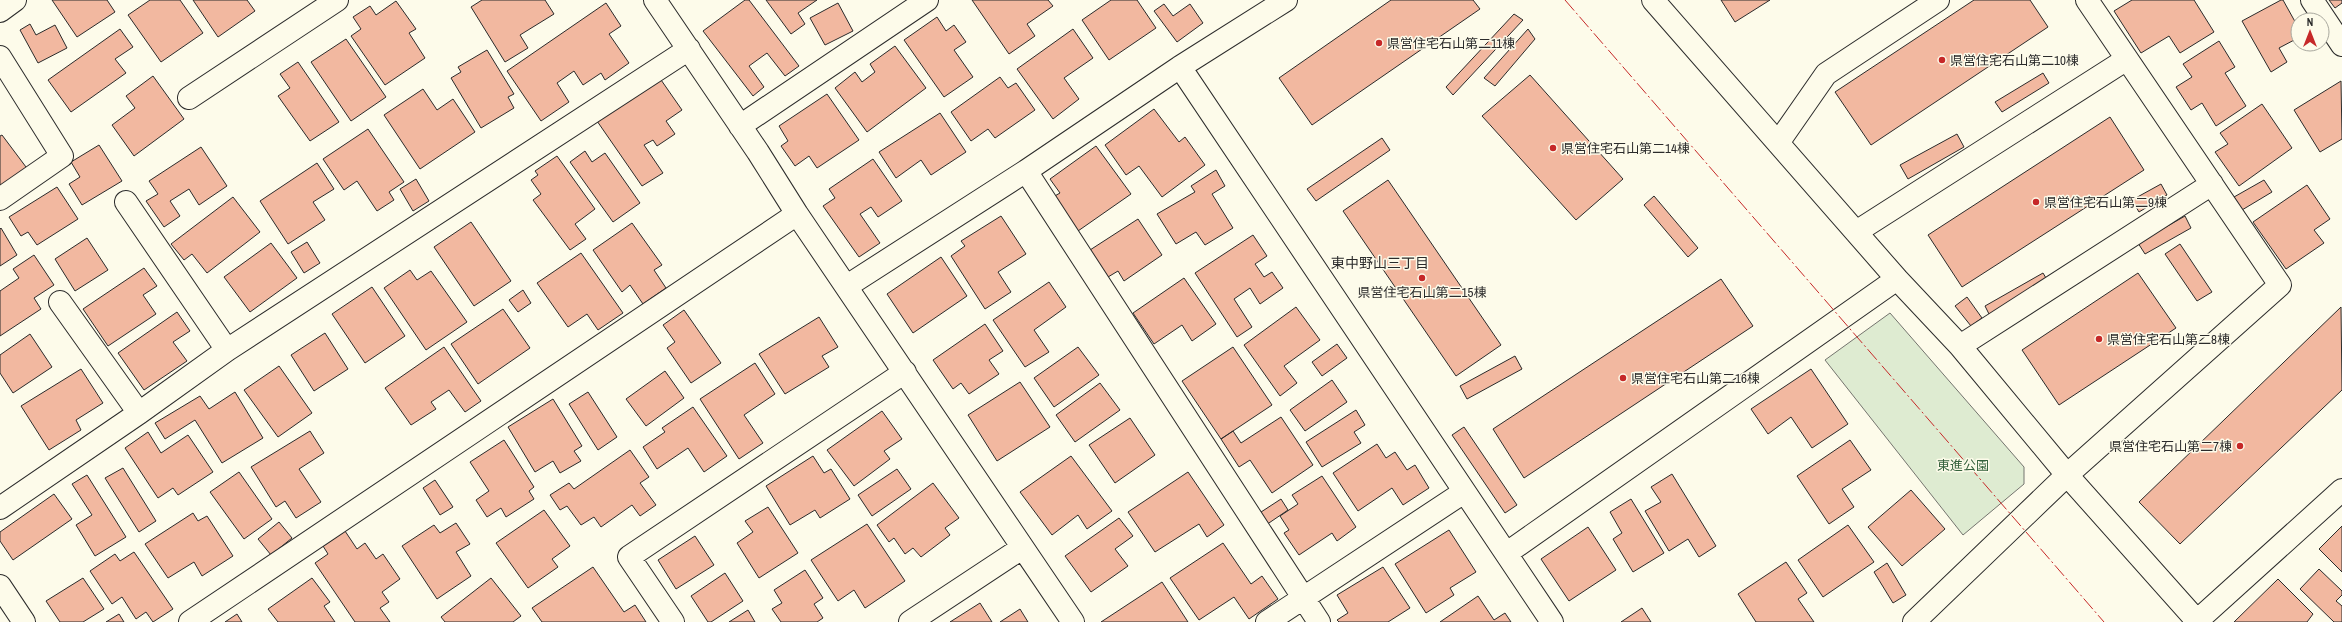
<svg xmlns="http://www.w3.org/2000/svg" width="2342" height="622" viewBox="0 0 2342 622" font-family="'Archivo Narrow','Noto Sans JP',sans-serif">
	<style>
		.green { fill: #deebd1; stroke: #74746e }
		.building { fill: #f2b8a0; stroke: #2b2b2b }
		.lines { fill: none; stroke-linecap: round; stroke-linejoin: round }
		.minor-casing { stroke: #2b2b2b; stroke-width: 24 }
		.minor { stroke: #fdfbea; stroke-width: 22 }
		.power { stroke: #c62828; stroke-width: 1; stroke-dasharray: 14 3 2 3; stroke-linecap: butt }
		.poi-dot { fill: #c62828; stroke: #fdfbea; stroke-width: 1.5 }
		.labels { text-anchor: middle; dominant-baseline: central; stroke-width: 3; stroke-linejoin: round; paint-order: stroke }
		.poi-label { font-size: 13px; fill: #2b2b2b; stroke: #fdfbea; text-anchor: start }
		.park-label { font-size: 13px; fill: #34623c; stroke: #fdfbea }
		.neighbourhood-label { font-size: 14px; fill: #2b2b2b; stroke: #fdfbea }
	</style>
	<rect width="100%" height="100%" fill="#fdfbea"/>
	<path class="green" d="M1890,313l134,154v17l-61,51 -138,-175z"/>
	<path class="building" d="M52,0h55l8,12 -38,25z
		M150,0h30l23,33 -42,29 -33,-47z
		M193,0h54l8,11 -37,26z
		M482,0h63l9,14 -34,21 8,13 -23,14 -34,-55z
		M745,0h4l50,66 -14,10 -18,-23 -18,13 15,21 -11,9 -50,-65z
		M766,0h51l-19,13 7,11 -14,10z
		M972,0h76l5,6 -26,18 8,12 -26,18z
		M1111,0h26l19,28 -47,32 -27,-40z
		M1391,0h82l7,9 -168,116 -33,-47z
		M1721,0h49l-35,22z
		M1974,0h56l18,27 -177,118 -36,-53z
		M2132,0h62l20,32 -34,21 -11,-17 -28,17 -27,-42z
		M2281,0h2l15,27v11l-19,10 8,14 -16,10 -29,-51z
		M2329,0h13v3l-7,5z
		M396,1l20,28 -7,4 16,25 -40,27 -34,-49 10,-7 -8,-12 17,-11 6,9z
		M606,3l15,23 -12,8 20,29 -24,17 -4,-7 -18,12 -9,-14 -17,12 12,19 -28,19 -34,-50z
		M838,3l15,28 -28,14 -15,-27z
		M1164,4l9,12 17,-12 13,19 -26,19 -23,-31z
		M1514,14l9,6 -70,75 -7,-8z
		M937,17l9,14 8,-6 12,17 -12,8 19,27 -29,20 -40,-57z
		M30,24l6,11 19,-10 12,23 -29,15 -18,-33z
		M120,29l13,18 -18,12 11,14 -55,39 -23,-32z
		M1073,29l20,29 -29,20 15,21 -26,20 -36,-50z
		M1528,29l7,10 -40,47 -11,-8z
		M346,39l40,58 -35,24 -40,-59z
		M2219,41l16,26 -10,6 21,33 -30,20 -14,-23 -11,7 -15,-23 16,-10 -9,-13z
		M895,46l31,42 -59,44 -32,-44 20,-16 7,10 13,-10 -5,-8z
		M487,50l27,44 -6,3 6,11 -33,20 -30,-50 10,-6 -3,-5z
		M298,62l41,60 -29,19 -32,-45 12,-8 -10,-14z
		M2043,73l6,10 -47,29 -7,-10z
		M1530,75l93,104 -47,41 -94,-104z
		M153,76l31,43 -50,37 -22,-31 23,-17 -9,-12z
		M659,77l23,33 -16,11 9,13 -18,12 -4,-6 -9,5 19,28 -21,13 -45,-65z
		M1000,77l8,11 8,-5 19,27 -40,28 -7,-9 -17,12 -20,-29z
		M2341,81l1,58 -22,13 -26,-42z
		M423,89l14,21 16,-11 22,33 -55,37 -36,-54z
		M827,94l32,46 -42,28 -8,-12 -14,10 -14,-20 7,-5 -9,-15z
		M2262,104l30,44 -53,38 -24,-34 13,-8 -8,-11z
		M1154,109l25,33 6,-5 20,28 -43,32 -23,-31 -13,9 -21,-30z
		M940,113l26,39 -35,23 -10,-15 -25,18 -17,-26z
		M2110,117l34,53 -182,117 -34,-52z
		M368,129l36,53 -15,10 5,8 -17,11 -20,-30 -13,9 -21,-31z
		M1957,134l7,13 -56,32 -8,-14z
		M2,135l27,36 -29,20v-55z
		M1382,138l8,12 -74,51 -9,-12z
		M99,145l23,36 -40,24 -13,-21 11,-7 -9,-15z
		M1096,146l35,48 -53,37 -25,-34 7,-4 -10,-14z
		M201,147l26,39 -28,19 -10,-16 -19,12 10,15 -16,11 -18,-26 12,-7 -9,-13z
		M585,151l7,11 13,-9 35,50 -27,19 -43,-60z
		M557,156l38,53 -20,15 11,15 -16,11 -37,-50 8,-6 -10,-14 7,-5 -3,-4z
		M873,159l29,42 -24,16 -7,-10 -11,7 20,29 -21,14 -36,-51 12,-8 -6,-9z
		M317,163l17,26 -21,13 12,18 -37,24 -28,-43z
		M1216,170l9,16 -13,8 21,34 -28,17 -9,-13 -20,12 -19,-30 38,-22 -4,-6z
		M416,179l13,22 -16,10 -13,-22z
		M1388,180l113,165 -45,31 -113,-165z
		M2264,180l8,12 -30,18 -8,-13z
		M2161,184l6,11 -28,17 -7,-12z
		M2307,185l23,34 -16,11 10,13 -38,26 -33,-47z
		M57,187l21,32 -41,26 -9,-13 -7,4 -12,-19z
		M1654,196l44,52 -10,9 -44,-52z
		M233,197l27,35 -53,41 -15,-19 -8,6 -13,-16z
		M1001,216l25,38 -28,18 13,20 -26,17 -34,-53 14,-10 -4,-5z
		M2185,216l6,12 -46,26 -7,-11z
		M1138,219l24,36 -38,26 -6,-10 -10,6 -18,-27z
		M471,222l40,59 -37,25 -40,-59z
		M632,223l30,42 -8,5 12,18 -23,16 -13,-19 -8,7 -29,-42z
		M1,228l16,27 -17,11v-37z
		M1253,235l14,21 -12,8 9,13 8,-5 11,16 -23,16 -10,-16 -16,11 18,28 -15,10 -42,-64z
		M87,238l21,32 -33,21 -20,-32z
		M307,242l13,21 -16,10 -13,-21z
		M271,243l26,35 -47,34 -26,-35z
		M2180,244l32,48 -15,9 -32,-47z
		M581,253l42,60 -25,17 -11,-16 -19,13 -31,-44z
		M34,255l20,30 -20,13 7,11 -41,27v-45l19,-13 -6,-9z
		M941,257l26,39 -54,37 -26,-39z
		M144,268l13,18 -14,9 13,19 -48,32 -25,-37z
		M410,270l7,10 14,-9 36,51 -41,28 -42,-62z
		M2043,273l6,10 -59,33 -5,-10z
		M2138,273l38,55 -117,77 -37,-55z
		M1184,278l32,46 -24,17 -10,-16 -28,19 -21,-31z
		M1721,279l32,47 -229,152 -31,-49z
		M1049,282l17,25 -32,23 15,22 -24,15 -32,-47z
		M372,287l33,49 -40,27 -33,-49z
		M523,290l8,13 -13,9 -9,-12z
		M1967,297l15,21 -11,8 -16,-20z
		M1296,307l24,33 -36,26 13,17 -17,13 -36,-51z
		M2341,307l1,83 -162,154 -41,-42z
		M503,309l27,39 -52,36 -27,-40z
		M684,310l37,53 -30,20 -24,-35 8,-6 -12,-17z
		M177,312l13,19 -17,11 14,19 -43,29 -26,-37z
		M819,317l19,30 -16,9 7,11 -44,27 -26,-40z
		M985,324l18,27 -14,9 10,14 -30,20 -8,-11 -8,6 -20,-29z
		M325,333l23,36 -34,22 -23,-36z
		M30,334l22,33 -39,26 -13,-20v-18z
		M1337,344l10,14 -25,18 -10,-14z
		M444,347l37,54 -16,11 -16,-22 -18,12 5,7 -25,16 -26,-37z
		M1078,347l21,28 -45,32 -20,-29z
		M1233,347l39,58 -51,34 -39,-58z
		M1515,356l7,13 -55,30 -7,-13z
		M755,363l20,31 -31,21 19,28 -24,16 -39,-60z
		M279,366l33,47 -34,24 -34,-47z
		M81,369l22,34 -27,17 5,10 -32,20 -28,-44z
		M1811,369l37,55 -36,24 -21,-31 -23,17 -17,-25z
		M665,371l19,27 -38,28 -20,-27z
		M1332,380l15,22 -42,29 -15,-21z
		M1020,382l30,45 -53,34 -29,-46z
		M1100,383l20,27 -45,32 -19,-27z
		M235,392l28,46 -41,25 -27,-43 -30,19 -10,-16 45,-27 9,13z
		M588,392l29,45 -19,13 -29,-46z
		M553,399l29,47 -8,5 7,10 -21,12 -7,-12 -18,11 -27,-45z
		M693,407l34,49 -23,16 -16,-24 -31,21 -14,-22 22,-15 -3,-4z
		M1356,410l9,15 -11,7 7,11 -39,24 -16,-25z
		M882,411l20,28 -18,12 6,8 -36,27 -27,-36z
		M1281,417l32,48 -41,28 -22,-33 -11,7 -18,-28 12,-8 8,12z
		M1130,418l25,37 -40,28 -26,-38z
		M1464,427l53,78 -12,8 -53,-78z
		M310,431l14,22 -25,16 22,33 -25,16 -11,-17 -9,6 -25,-40z
		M148,432l13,21 27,-18 25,37 -35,23 -5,-7 -15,10 -33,-50z
		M504,440l30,47 -5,4 5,8 -28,18 -5,-9 -14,9 -11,-17 13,-9 -19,-29z
		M1850,440l21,30 -29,19 12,18 -25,17 -32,-48z
		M1377,444l9,14 9,-6 12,18 8,-5 14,23 -26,17 -11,-17 -34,23 -25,-38z
		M630,450l19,27 -9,6 16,22 -16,11 -8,-11 -31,22 -7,-10 -13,8 -14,-19 -7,4 -10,-15 19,-12 5,6z
		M813,456l11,17 7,-4 19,30 -30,19 -5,-8 -25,15 -24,-39z
		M1071,456l41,55 -25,18 -9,-14 -26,20 -32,-43z
		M123,468l33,53 -17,11 -34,-54z
		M897,469l14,20 -39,27 -14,-21z
		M239,472l33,47 -28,20 -34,-47z
		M1188,472l36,53 -17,12 -8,-13 -44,28 -27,-40z
		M1672,474l44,72 -17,11 -11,-18 -19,12 -24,-40 16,-9 -10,-15z
		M87,475l39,62 -31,19 -19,-31 16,-10 -20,-31z
		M1322,476l34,51 -19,14 -5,-8 -33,22 -15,-22 5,-3 -9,-14 18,-12 -6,-9z
		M435,480l18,27 -13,8 -17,-27z
		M933,483l26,35 -14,10 5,7 -29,22 -8,-9 -8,6 -11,-16 -5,4 -12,-17z
		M1911,490l34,39 -43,37 -34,-39z
		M54,494l18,25 -59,41 -13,-19v-9z
		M1281,499l7,11 -22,15 -8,-11z
		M1631,499l33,54 -31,19 -20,-33 9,-6 -12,-21z
		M768,507l30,46 -39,25 -22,-35 16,-11 -8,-11z
		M544,510l26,36 -18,13 6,8 -30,21 -32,-45z
		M193,513l5,8 9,-5 26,40 -31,20 -8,-14 -26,16 -23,-34z
		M1119,518l14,18 -18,13 13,17 -37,26 -26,-36z
		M279,522l13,16 -21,17 -13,-16z
		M456,523l14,21 -14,8 15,24 -34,23 -35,-53 32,-21 6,8z
		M867,524l38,57 -40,27 -11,-18 -16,11 -27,-41z
		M1848,525l26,37 -51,35 -25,-37z
		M2342,526v46l-23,-23z
		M1588,527l28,43 -47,31 -28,-42z
		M1449,530l27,42 -26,16 4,7 -28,18 -31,-49z
		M345,531l12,18 8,-6 11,16 7,-5 17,25 -18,13 7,10 -9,6 10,14h-35l-40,-59 13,-9 -5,-8z
		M695,536l19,29 -38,24 -18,-29z
		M1223,543l28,41 11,-8 16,23 -29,20 -15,-22 -35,23 -29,-42z
		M134,552l39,57 -20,13 -7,-10 -10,7 -14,-22 -10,7 -22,-33 25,-17 5,7z
		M1786,562l21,31 -9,6 16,23h-58l-18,-28z
		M1887,563l19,32 -13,8 -19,-31z
		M593,567l31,45 11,-7 11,17h-104l-10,-14z
		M1383,567l27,41 -22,14h-49l-2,-2 11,-7 -11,-18z
		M2319,569l23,22v4l-6,6 6,5v16h-8l-34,-33z
		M805,570l18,28 -9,6 9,14 -6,4h-36l-9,-13 10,-6 -8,-13z
		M725,573l18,28 -32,21h-3l-17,-26z
		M83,578l21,31 -21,13h-23l-14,-21z
		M312,578l18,24 -6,4 11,16h-57l-10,-13z
		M491,578l30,38 -8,6h-68l-4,-5z
		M2278,579l35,35 -6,8h-73z
		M1162,582l26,40h-87z
		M1478,596l16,24 11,-7 6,9h-71z
		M980,603l12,19h-42z
		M1642,608l9,14h-30z
		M1020,609l8,13h-28z
		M748,610l7,12h-26z
		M119,614l5,8h-18z
		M237,614l5,8h-17z"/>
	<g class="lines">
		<defs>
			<path id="minor" d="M655,0l103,152 39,62 276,408
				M1653,0l244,279 63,67 107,129 131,147
				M2312,0l30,45
				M0,11l15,-11
				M0,57l62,99 -62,43
				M1180,67l372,555
				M189,98l148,-98
				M740,126l187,-126
				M1778,143l48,-69 112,-74
				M1026,171l293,451
				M126,202l101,148
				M1856,232l271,-173
				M847,286l179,-115 154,-104 106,-67
				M60,302l79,111
				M1960,346l252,-162
				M0,508l139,-95 88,-63 462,-301
				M1507,553l390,-274
				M0,586l24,36
				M2197,621l145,-131
				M190,622l607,-408
				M673,622l-44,-65 276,-185
				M910,622l112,-74
				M1267,622l197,-130
				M1914,622l153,-147 213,-190 -193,-285"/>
		</defs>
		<use href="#minor" class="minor-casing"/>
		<use href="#minor" class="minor"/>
		<path class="power" d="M1565,0l539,622"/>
	</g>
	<g class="poi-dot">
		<circle cx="1379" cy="43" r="4"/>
		<circle cx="1942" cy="60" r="4"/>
		<circle cx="1553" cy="148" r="4"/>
		<circle cx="2036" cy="202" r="4"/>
		<circle cx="1422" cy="278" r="4"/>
		<circle cx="2099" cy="339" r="4"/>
		<circle cx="1623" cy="378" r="4"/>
		<circle cx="2240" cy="446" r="4"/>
	</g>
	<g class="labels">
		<g class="poi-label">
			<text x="1387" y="43">県営住宅石山第二11棟</text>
			<text x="1950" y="60">県営住宅石山第二10棟</text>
			<text x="1561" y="148">県営住宅石山第二14棟</text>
			<text x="2044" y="202">県営住宅石山第二9棟</text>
			<text x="1422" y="292" text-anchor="middle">県営住宅石山第二15棟</text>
			<text x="2107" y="339">県営住宅石山第二8棟</text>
			<text x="1631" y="378">県営住宅石山第二16棟</text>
			<text x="2232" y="446" text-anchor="end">県営住宅石山第二7棟</text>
		</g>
		<g class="park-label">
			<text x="1963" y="465">東進公園</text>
		</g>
		<g class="neighbourhood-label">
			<text x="1380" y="263">東中野山三丁目</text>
		</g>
	</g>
	<g transform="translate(2310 32)"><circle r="19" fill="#fdfbea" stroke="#a9a89e"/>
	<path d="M0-3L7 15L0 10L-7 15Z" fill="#c62828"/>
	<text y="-6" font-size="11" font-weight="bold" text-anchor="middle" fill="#2b2b2b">N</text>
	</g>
</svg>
